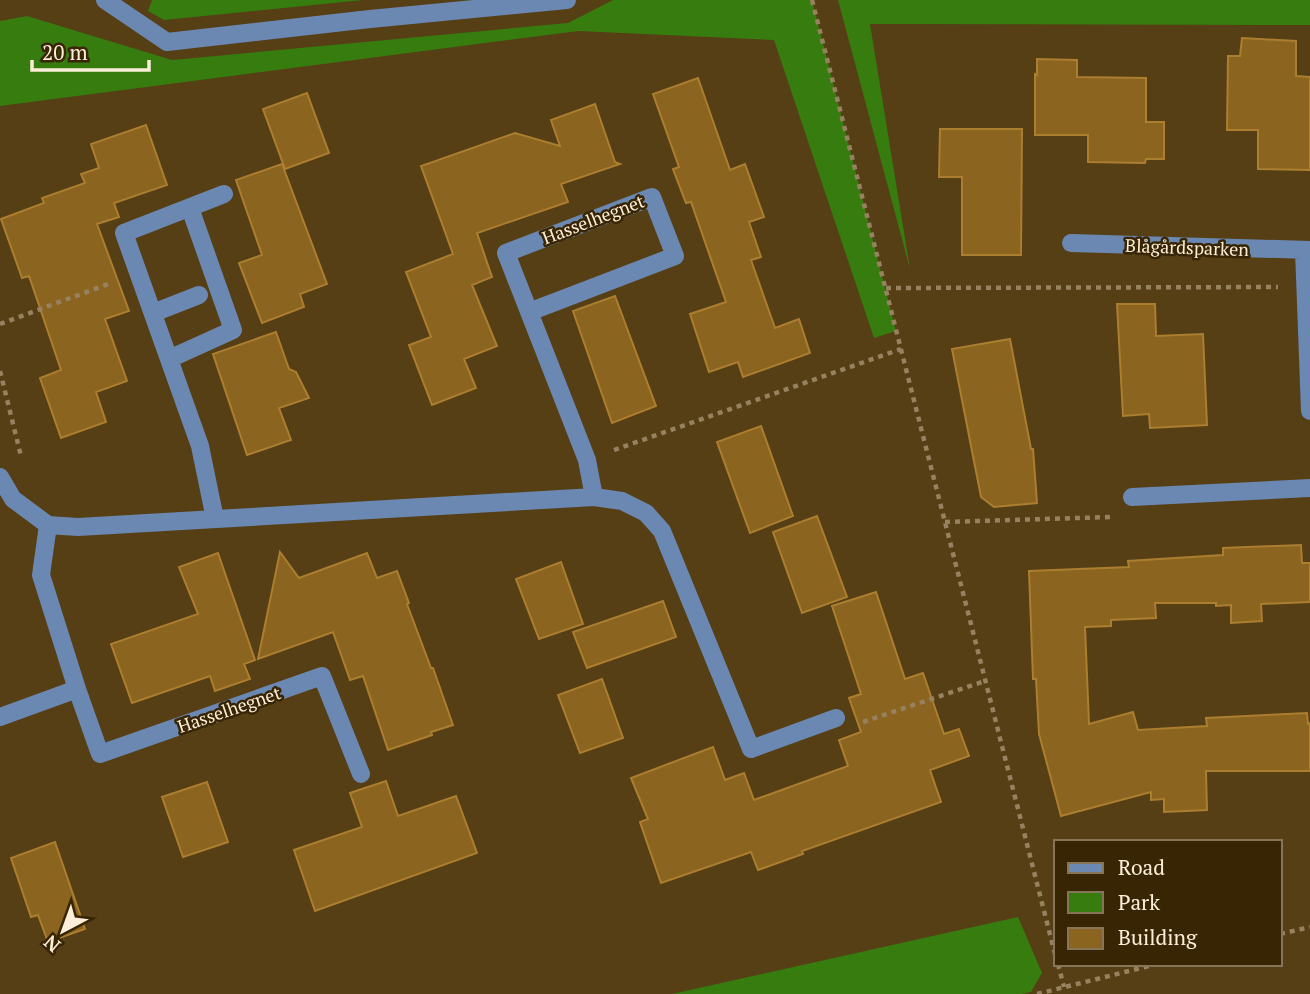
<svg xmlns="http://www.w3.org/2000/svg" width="1310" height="994" viewBox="0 0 1310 994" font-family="'PT Serif',serif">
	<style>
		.green { fill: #377c0f }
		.building { fill: #8b6420; stroke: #ab7e30; stroke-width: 2 }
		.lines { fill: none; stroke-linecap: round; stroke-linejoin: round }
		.path { stroke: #968260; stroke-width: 4.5; stroke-dasharray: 5 5; stroke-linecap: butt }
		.minor { stroke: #6b88b2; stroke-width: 18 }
		.labels { text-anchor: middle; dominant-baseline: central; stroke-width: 5; stroke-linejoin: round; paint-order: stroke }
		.street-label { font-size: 18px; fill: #fceed8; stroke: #382504 }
	</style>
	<rect width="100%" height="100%" fill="#563e15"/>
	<path class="green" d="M152,0h211l-199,20 -16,-9z
		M613,0h199l84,331 -22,7 -100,-298 -196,-9 -578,75v-85l27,-5 145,44 396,-37z
		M838,0h472v25l-440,-1 40,245z
		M1018,917l24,56 -11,19 -9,2h-350z"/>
	<path class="building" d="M1242,38l54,3v35l14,1v93l-52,-1v-39h-31l1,-74h12z
		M1037,59l40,1v17l69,1v44h18v37h-18l-1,4 -57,-1v-27h-53v-61l2,1z
		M698,78l32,92 15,-6 19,53 -15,5 12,35 -10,3 24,68 24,-9 11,34 -67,24 -5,-15 -29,10 -19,-58 36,-12 -35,-100 -5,1 -13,-34 6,-2 -26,-73z
		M307,93l22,60 -44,16 -22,-60z
		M595,104l20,58 5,2 -59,20 7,18 -91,31 15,44 -20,8 25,61 -33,13 12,29 -44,17 -23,-60 22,-8 -25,-65 47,-18 -32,-88 94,-33 45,13 -9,-26z
		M146,125l21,60 -53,18 5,14 -22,7 32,87 -24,8 22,62 -31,11 10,30 -45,16 -21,-60 21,-8 -32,-94 -7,2 -21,-59 43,-16 -2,-5 43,-15 -4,-9 18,-6 -8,-24z
		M940,129h82l-1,126h-59v-78h-23z
		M282,164l45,120 -27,10 4,13 -42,16 -23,-60 23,-8 -26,-75z
		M615,296l41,110 -44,17 -39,-112z
		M1117,304h38l1,32 47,-2 4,91 -57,3 -1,-14 -26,2z
		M276,332l13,37 7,3 13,26 -30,10 12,32 -44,15 -34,-101z
		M1010,339l21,110h2l4,54 -43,4 -13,-10 -29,-148z
		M761,426l32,90 -43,17 -33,-91z
		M817,516l30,81 -45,16 -29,-81z
		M1301,545l1,18h8v39l-49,2 1,17 -31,2v-18l-15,1v-3h-61l1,15 -45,2v6l-26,1 4,97 44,-12 5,18 69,-4 -1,-8 101,-5 1,11 2,-1v48h-104l1,39 -43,2v-13l-13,1v-8l-90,24 -22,-82 -3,-55h-3l-4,-108 100,-4 -1,-6 95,-6v-7z
		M280,552l19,26 68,-25 10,25 20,-7 12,32 -2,1 24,64h2l20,57 -22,7 1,3 -44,15 -25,-74 -13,4 -17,-48 -75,27z
		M218,553l37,107 -11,4 6,15 -35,12 -5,-15 -78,27 -21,-59 87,-30 -19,-47z
		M561,562l22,62 -44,15 -23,-60z
		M876,592l29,87 18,-6 21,61 15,-5 10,27 -39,14 11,32 -139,49 1,3 -45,16 -7,-18 -90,31 -21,-61 8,-3 -17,-41 82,-31 12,33 19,-7 10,27 94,-34 -9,-26 22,-8 -12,-34 12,-4 -29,-88z
		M663,601l13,36 -89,31 -14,-36z
		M602,679l21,59 -43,15 -22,-58z
		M386,781l12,35 58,-20 21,57 -162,58 -21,-61 68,-23 -12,-34z
		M207,782l21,60 -45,15 -21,-60z
		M55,842l30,87 -37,13 -10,-27 -7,2 -20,-59z"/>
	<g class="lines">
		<path class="path" d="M812,0l244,958
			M886,288l392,-1
			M0,324l111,-41
			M0,371l21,85
			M614,450l287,-101
			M945,522l167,-5
			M863,722l122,-41
			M1280,934l30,-7
			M1058,964l6,23
			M1037,994l120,-30"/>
		<path class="minor" d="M105,0l62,42 203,-23 197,-19
			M1071,243l239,7
			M1304,250l6,161
			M529,312l146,-56 -23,-59 -146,56 81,207 7,37
			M153,313l46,-18
			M169,359l64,-29 -43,-122
			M0,477l13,22 35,26 30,2 516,-30 28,4 24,12 16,18 89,218 85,-31
			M1132,497l178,-9
			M215,519l-15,-73 -76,-213 100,-39
			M48,525l-7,50 36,114 23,65 222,-78 39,98
			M0,717l77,-28"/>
	</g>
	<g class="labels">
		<g class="street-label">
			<text transform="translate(593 219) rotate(-21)">Hasselhegnet</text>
			<text transform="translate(1187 247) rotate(2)">Blågårdsparken</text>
			<text transform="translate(229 709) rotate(-19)">Hasselhegnet</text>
		</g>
	</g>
	<rect x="1054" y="840" width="228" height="126" fill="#382504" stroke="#867559" stroke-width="2"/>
	<rect x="1068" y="863" width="35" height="10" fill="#6b88b2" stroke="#867559" stroke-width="2"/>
	<text x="1118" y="875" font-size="21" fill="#fceed8">Road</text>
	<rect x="1068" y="892" width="35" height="21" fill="#377c0f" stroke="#867559" stroke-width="2"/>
	<text x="1118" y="910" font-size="21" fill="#fceed8">Park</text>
	<rect x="1068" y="928" width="35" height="21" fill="#8b6420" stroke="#867559" stroke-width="2"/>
	<text x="1118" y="945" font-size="21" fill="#fceed8">Building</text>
	<g transform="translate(63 931) rotate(221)" stroke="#382504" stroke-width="5" paint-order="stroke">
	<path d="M0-5L12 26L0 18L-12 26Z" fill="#fceed8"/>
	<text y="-10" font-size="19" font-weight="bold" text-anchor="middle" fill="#fceed8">N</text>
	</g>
	<path d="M32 60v10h117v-10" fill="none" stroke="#fceed8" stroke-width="3.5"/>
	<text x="42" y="60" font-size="21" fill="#fceed8" stroke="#382504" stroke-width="5" paint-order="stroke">20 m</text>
</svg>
